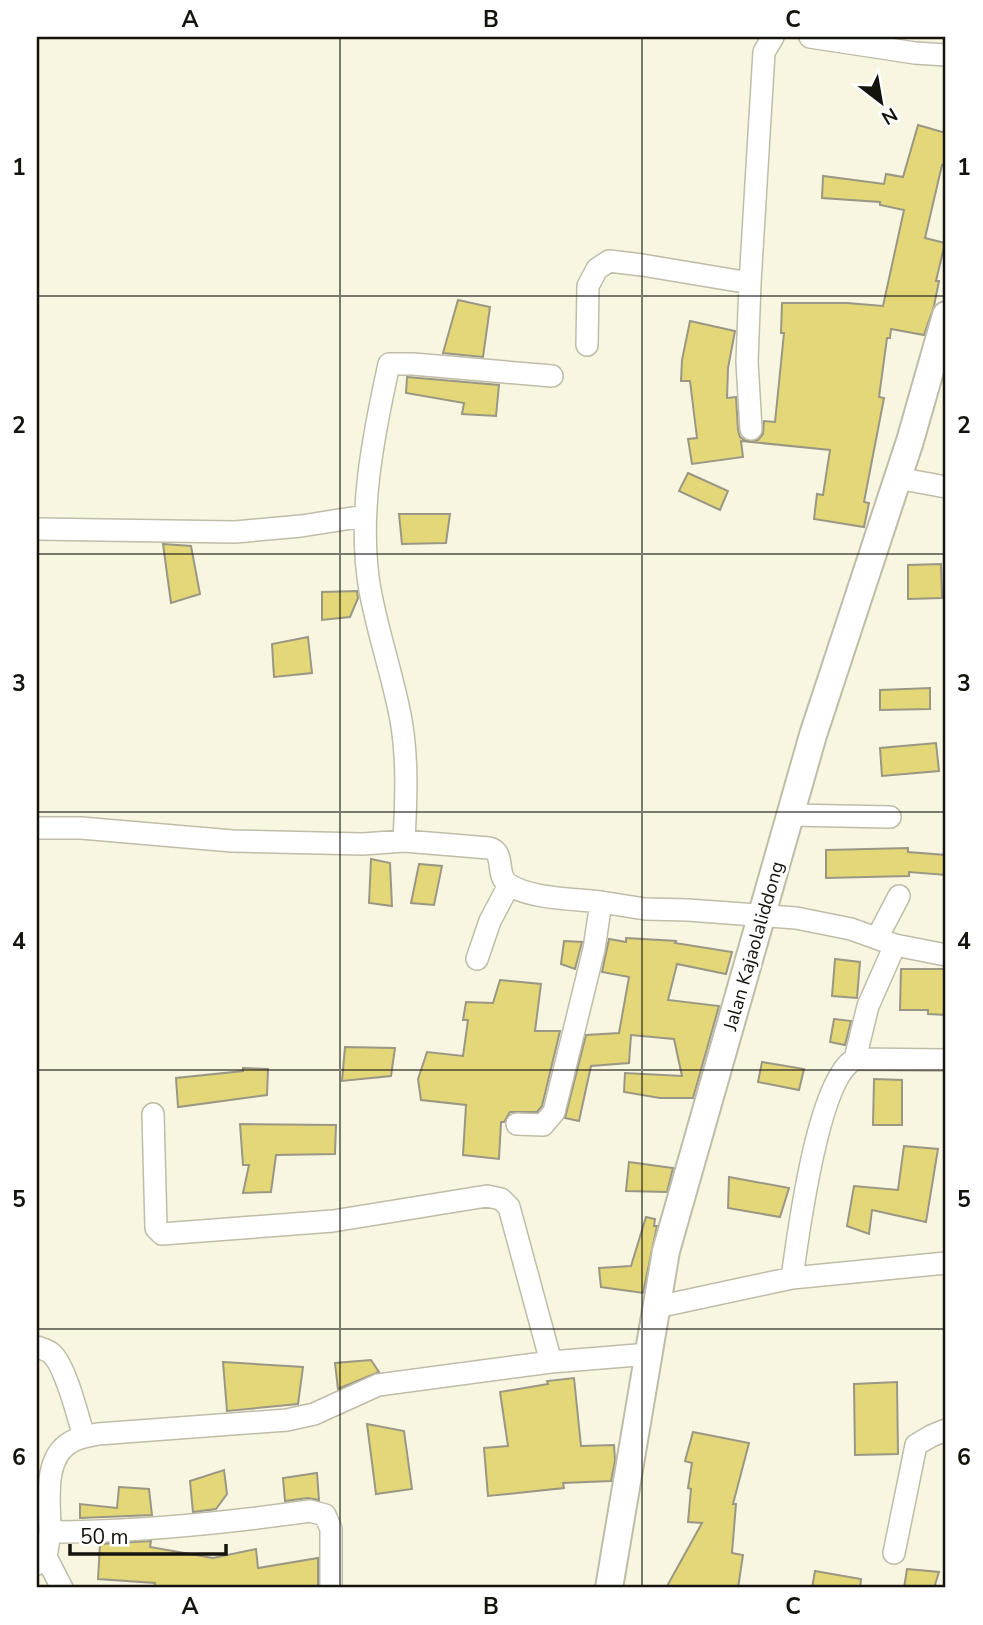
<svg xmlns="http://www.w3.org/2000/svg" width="983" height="1625" viewBox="0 0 983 1625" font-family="'Nunito Sans',sans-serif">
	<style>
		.building { fill: #e3d778; stroke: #9a9784; stroke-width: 2 }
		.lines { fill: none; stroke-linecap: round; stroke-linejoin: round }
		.minor-casing { stroke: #bfbca8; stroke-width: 24 }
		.tertiary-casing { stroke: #bfbca8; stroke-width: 30 }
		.minor { stroke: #fff; stroke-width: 21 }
		.tertiary { stroke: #fff; stroke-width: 26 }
		.grid { fill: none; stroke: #14130c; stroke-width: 2; stroke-opacity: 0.55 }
		.labels { text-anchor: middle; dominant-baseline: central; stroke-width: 6; stroke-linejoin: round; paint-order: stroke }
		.street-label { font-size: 19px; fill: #14130c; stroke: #fff }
		.neatline { fill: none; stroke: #14130c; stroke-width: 2.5 }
		.grid-label { font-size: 23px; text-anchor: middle; font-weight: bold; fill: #14130c }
	</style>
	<rect width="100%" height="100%" fill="#f8f6e1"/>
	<path class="building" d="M918,125l28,8v33l-4,-1 -17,73 20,5 -9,38h3l-5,25 -10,29 -33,-6 -1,9h-3l-8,59 5,1 -20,104 5,1 -5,24 -50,-8 3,-25 6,1 7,-45 -89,-9 2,16 -51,7 -4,-25 9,-1 -7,-57h-9l1,-21 8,-39 45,10 -7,37 -1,30 9,-1 2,33 2,7 6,4 12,-1 5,-6 1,-13 11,1 9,-89h-3l1,-30h65l36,3 21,-96 -24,-5v-3l-58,-4 1,-22 61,8 2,-10 17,3z
		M458,300l32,7 -7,50 -40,-4z
		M407,377l92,8 -3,31 -34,-2 2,-11 -58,-10z
		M688,473l40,18 -8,19 -41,-19z
		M399,514h51l-4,29 -44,1z
		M163,544l28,2 9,48 -29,9z
		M941,564l1,34 -34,1v-34z
		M357,591l1,7 -8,19 -28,3v-28z
		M308,637l4,36 -38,4 -2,-33z
		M930,688v21l-50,1v-20z
		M936,743l3,28 -57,5 -2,-28z
		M908,848v4l38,3v20l-37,-3v4l-83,2v-28z
		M371,859l19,4 2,43 -23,-3z
		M419,864l23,2 -8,39 -23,-2z
		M626,938l50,3 -1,2 57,9 -6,22 -49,-10 -9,36 51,6 -26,92h-33l-36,-6 1,-19 57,3 -8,-37 -43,-4 -2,28 -38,3 -12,55 -14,-3 21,-83 33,-2 10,-56 -27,-5 7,-33 17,3z
		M564,941l18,1 -7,27 -14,-5z
		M835,959l25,3 -3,36 -25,-2z
		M901,969h45v46l-18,-1v-4h-28z
		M500,980l41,4 -6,47h25l-18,75 -5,6h-27l-6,10h-3l-2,37 -36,-4 3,-50 -45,-5 -3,-21 9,-27 36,4 5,-36h-5l3,-18 27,1z
		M834,1019l17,2 -6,24 -15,-3z
		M345,1047l50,1 -4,28 -49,5z
		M762,1062l42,7 -5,21 -41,-8z
		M243,1068l25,1 -1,26 -89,12 -2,-29 67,-7z
		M874,1079l28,1v45h-29z
		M240,1124l96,1 -1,29 -59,1 -5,37 -28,1 6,-28h-6z
		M904,1146l34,3 -12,73 -54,-12 -3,24 -22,-8 7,-40 44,4z
		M629,1162l44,6 -6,24 -41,-1z
		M729,1177l60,11 -9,29 -52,-9z
		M646,1217l9,2 -1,7h3l-14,67 -42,-6 -2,-19 32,-2z
		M371,1360l8,12 -41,17 -3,-26z
		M223,1362l80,5 -5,37 -71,7z
		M574,1378l7,68 33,-1 1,16 -4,20 -48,2 1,5 -76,8 -4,-48 24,-2 -8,-54 48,-8 -1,-3z
		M897,1382l1,72 -43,1 -1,-71z
		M367,1424l37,7 8,58 -36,5z
		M693,1432l56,11 -16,61h3l-4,49 11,2 -5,33h-72l36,-65 -14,-1 3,-33 -3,-1 4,-25 -7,-2z
		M224,1470l3,24 -11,15 -23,3 -3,-31z
		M317,1473l2,27 -11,-2 -23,3 -2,-23z
		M119,1487l30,2 3,26 -72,3v-14l37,4z
		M151,1541l-1,6 63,11 43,-9 2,19 60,-10v30l-58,-2v2h-106l1,-5 -57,-4 2,-35z
		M907,1569l32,3 -5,16h-30z
		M815,1571l46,8 -1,9h-48z"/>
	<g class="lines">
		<defs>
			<path id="minor" d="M810,37l105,16 31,2
				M750,283l-3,79 4,67
				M587,345l1,-59 9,-17 12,-8 33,4 108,18 14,-231 9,-15
				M897,478l49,9
				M37,529l198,3 66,-6 64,-10
				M791,815l99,2
				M37,828h44l151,13 131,3 41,-3 85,7c17,4 6,27 19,36 21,15 68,15 93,18
				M404,841c2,-40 4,-81 -3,-121 -8,-44 -23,-86 -31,-130 -13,-73 3,-153 19,-226h24l139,12
				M877,938l22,-42
				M477,959l13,-38 19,-36
				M855,1059l13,-53 27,-61
				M153,1114l3,114 6,6 171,-13 154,-25 14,3 8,8 42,155
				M517,1124l26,1 11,-13 40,-163 7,-47 44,7 43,1 108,8 55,11 44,16 51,10
				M792,1278c6,-43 26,-200 63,-219l91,1
				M657,1307l135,-29 154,-15
				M37,1347c5,2 11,3 15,7 14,13 26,63 32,83
				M50,1532c0,-28 -8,-74 21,-90 8,-5 18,-6 27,-8l189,-14 27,-6 64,-29 173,-23 99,-8
				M894,1553l22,-108 15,-9 15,-6
				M46,1557l16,31
				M37,1564l9,-7 4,-25c86,0 175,-9 260,-21l15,4 6,14v59"/>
			<path id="tertiary" d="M609,1588l57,-337 147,-516 97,-294 36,-126"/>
		</defs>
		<use href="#minor" class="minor-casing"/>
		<use href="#tertiary" class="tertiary-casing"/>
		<use href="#minor" class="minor"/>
		<use href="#tertiary" class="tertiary"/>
	</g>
	<path class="grid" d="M340,37v1551M642,37v1551M37,296h909M37,554h909M37,812h909M37,1070h909M37,1329h909"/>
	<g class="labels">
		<g class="street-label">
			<text transform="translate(754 946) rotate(-74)">Jalan Kajaolaliddong</text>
		</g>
	</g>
	<rect width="983" height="1625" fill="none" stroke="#ffffff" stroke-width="77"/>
	<g transform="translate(881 102) rotate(149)" stroke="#ffffff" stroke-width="5" paint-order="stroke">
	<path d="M0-5L12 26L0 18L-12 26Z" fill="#14130c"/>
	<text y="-10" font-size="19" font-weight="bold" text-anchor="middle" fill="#14130c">N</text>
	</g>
	<path d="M70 1544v10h156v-10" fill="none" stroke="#14130c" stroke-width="3.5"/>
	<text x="80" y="1544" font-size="21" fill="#14130c" stroke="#ffffff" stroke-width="5" paint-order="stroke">50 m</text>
	<rect x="38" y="38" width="906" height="1548" class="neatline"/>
	<g class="grid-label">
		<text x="190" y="27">A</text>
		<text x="491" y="27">B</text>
		<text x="793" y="27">C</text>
		<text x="19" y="175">1</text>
		<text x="964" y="175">1</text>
		<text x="19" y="433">2</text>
		<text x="964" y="433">2</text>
		<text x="19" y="691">3</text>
		<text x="964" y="691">3</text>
		<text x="19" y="949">4</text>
		<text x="964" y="949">4</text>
		<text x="19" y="1207">5</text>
		<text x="964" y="1207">5</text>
		<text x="19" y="1465">6</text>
		<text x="964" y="1465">6</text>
		<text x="190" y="1614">A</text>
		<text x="491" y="1614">B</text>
		<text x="793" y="1614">C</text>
	</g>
</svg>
